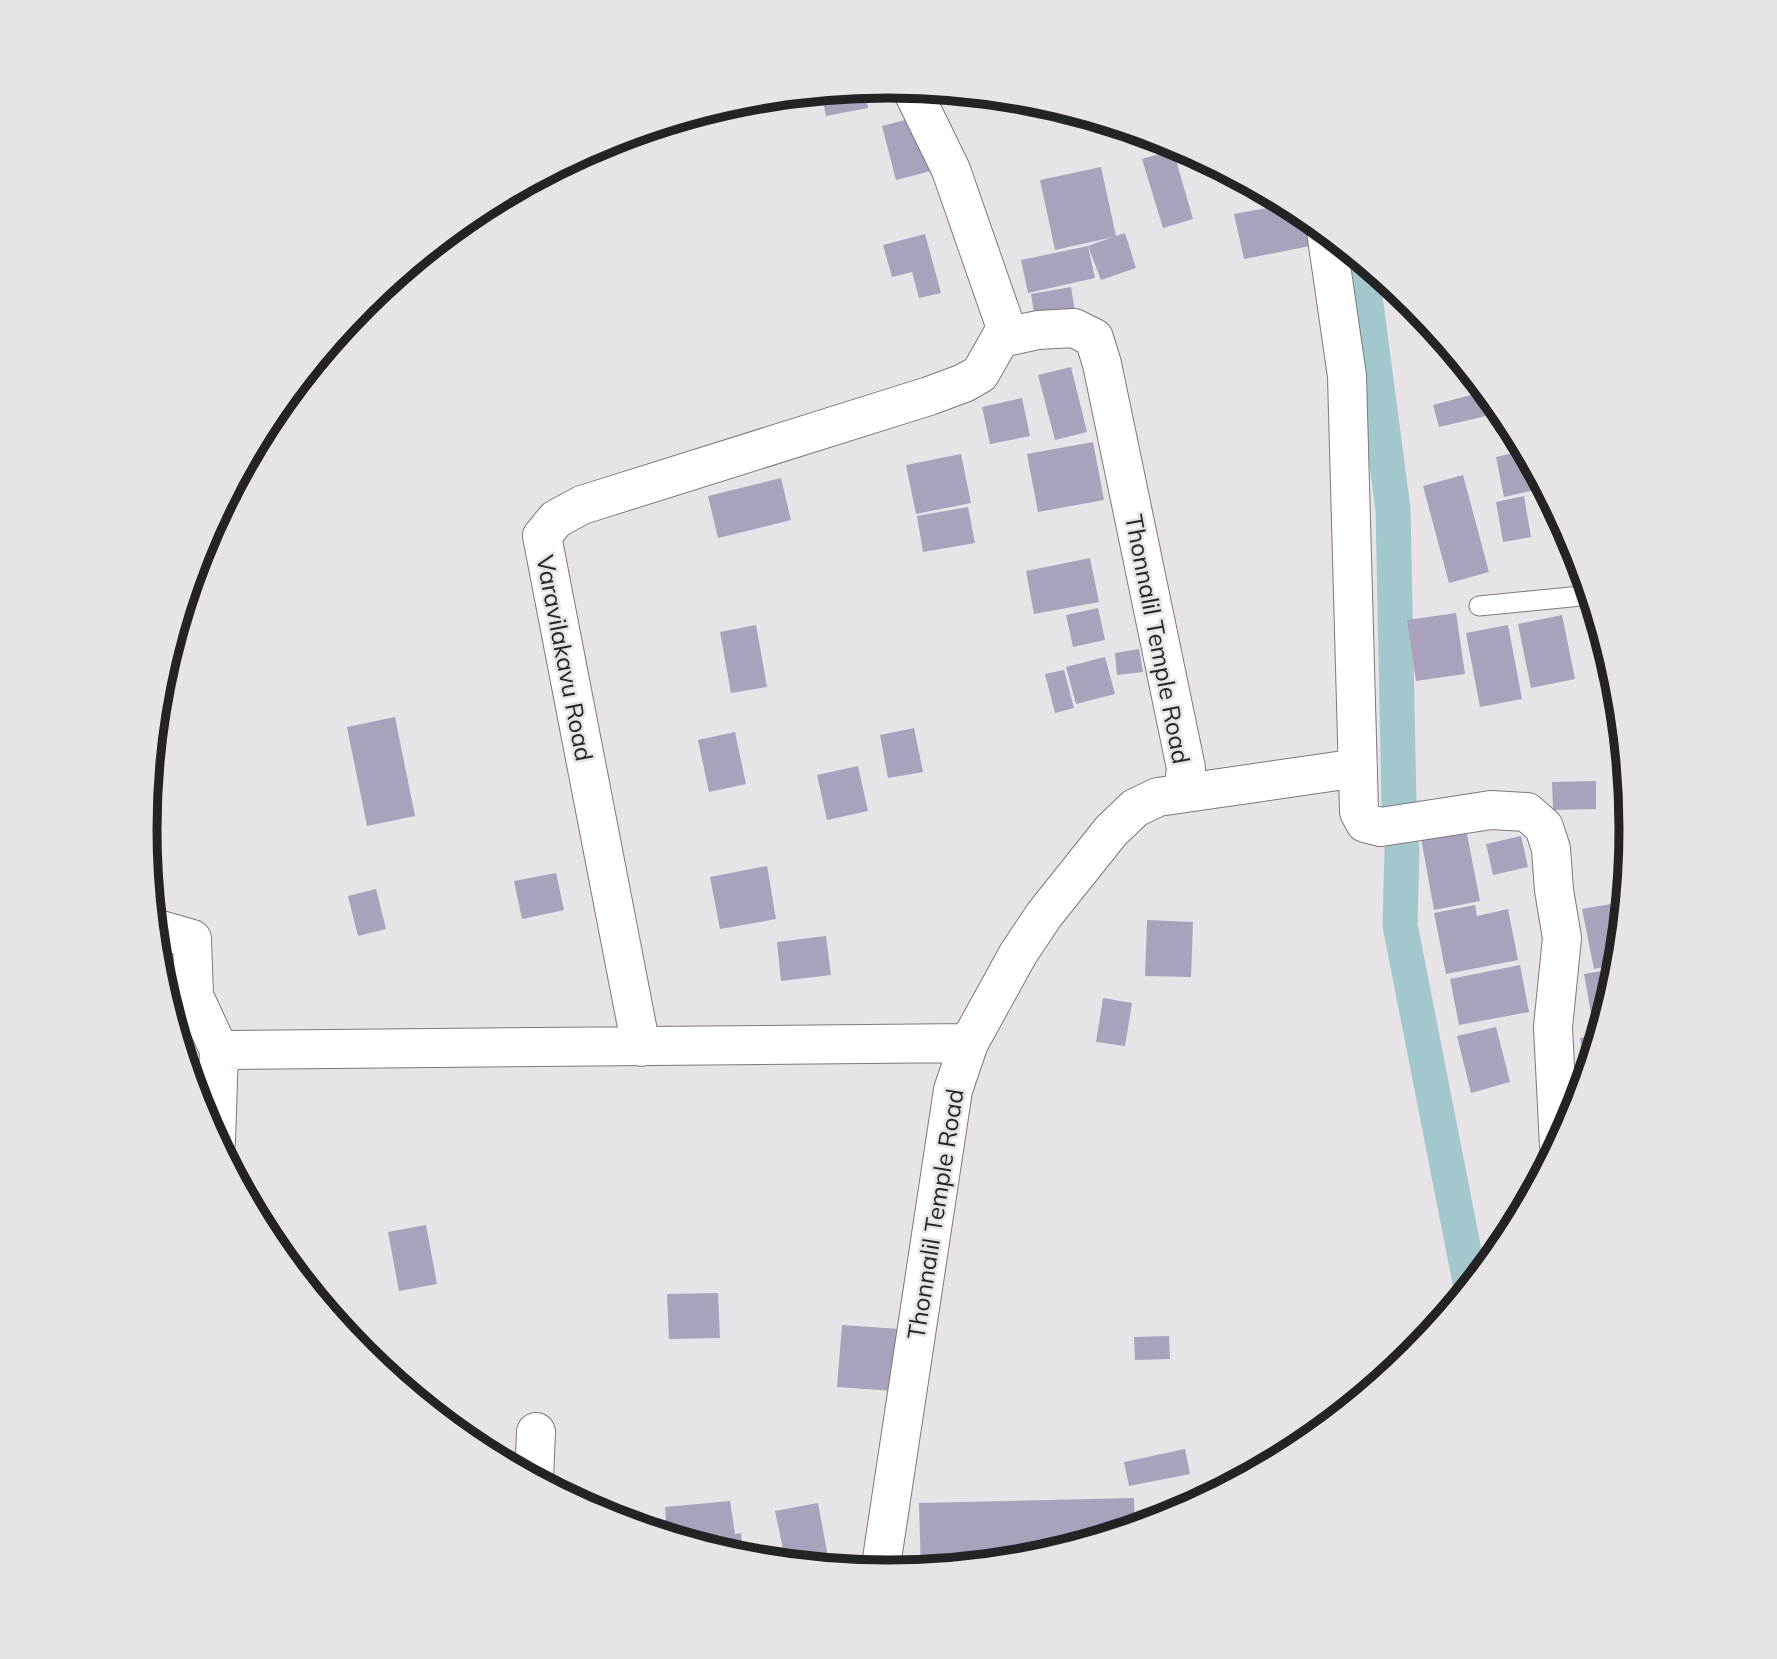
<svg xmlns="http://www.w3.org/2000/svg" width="1777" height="1659" viewBox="0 0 1777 1659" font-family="Mulish,sans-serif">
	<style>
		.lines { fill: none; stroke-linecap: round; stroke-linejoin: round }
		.canal { stroke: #a2c8ce; stroke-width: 35 }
		.building { fill: #aaa1bd }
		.lane-casing { stroke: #7c787c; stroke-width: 21 }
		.street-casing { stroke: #7c787c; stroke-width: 40 }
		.lane { stroke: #fff; stroke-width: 19 }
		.street { stroke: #fff; stroke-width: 38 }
		.labels { text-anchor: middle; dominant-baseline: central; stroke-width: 5; stroke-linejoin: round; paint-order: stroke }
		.street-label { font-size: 24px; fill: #252425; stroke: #e7e3e7 }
		.rim { fill: none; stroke: #252425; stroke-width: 9 }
	</style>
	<rect width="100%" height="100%" fill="#e7e3e7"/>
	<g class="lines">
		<path class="canal" d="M1360,259l33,250 6,296
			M1402,849l-2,76 71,362"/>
	</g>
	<path class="building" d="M864,88l4,20 -42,8 -5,-24z
		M917,117l14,54 -35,9 -14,-54z
		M1173,150l20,69 -30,9 -21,-69z
		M1101,167l15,69 9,-3 11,35 -35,12 -13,-34 25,-9 -58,13 -15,-70z
		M1288,204l15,8 7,34 -66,13 -10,-45z
		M925,234l16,59 -22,5 -7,-26 -20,5 -9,-32z
		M1088,246l7,32 -67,15 -7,-33z
		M1071,287l4,25 -40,7 -4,-25z
		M1071,367l16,65 -32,8 -17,-65z
		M1486,391l17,21 -64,15 -6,-22z
		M1022,398l8,38 -40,8 -8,-37z
		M1093,442l11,58 -66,12 -11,-58z
		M1525,450l11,21 4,18 -36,8 -8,-40z
		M961,454l10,49 -55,11 -10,-49z
		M1463,475l26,97 -40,11 -26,-97z
		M781,478l10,42 -73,18 -10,-42z
		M1524,496l7,41 -28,5 -7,-40z
		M968,507l7,36 -52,9 -6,-36z
		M1090,558l9,44 -65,12 -8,-43z
		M1098,608l7,32 -32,7 -7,-32z
		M1456,613l9,61 -49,7 -9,-61z
		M1562,615l13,64 -44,9 -13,-64z
		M756,625l11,62 -36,6 -11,-61z
		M1508,625l14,74 -42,8 -14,-74z
		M1139,649l4,23 -26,3 -2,-22z
		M1105,657l10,37 -39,10 -10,-37z
		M1064,670l10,38 -19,5 -10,-39z
		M395,717l20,99 -48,10 -20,-99z
		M914,728l9,44 -35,6 -8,-43z
		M735,732l11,52 -37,8 -11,-52z
		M858,766l10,45 -41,9 -10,-45z
		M1596,781v28l-43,1 -1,-28z
		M1466,829l14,72 -46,9 -13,-72z
		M1521,836l7,31 -35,8 -7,-31z
		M767,866l9,53 -56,10 -10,-52z
		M556,873l8,37 -42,9 -8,-38z
		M376,889l10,40 -28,7 -10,-40z
		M1622,902l2,12 -5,50 -25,5 -12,-60z
		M1475,905l2,11 31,-7 10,51 -72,14 -12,-61z
		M1147,920l46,2 -2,55 -46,-1z
		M826,936l5,39 -50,6 -4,-39z
		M1520,965l9,47 -70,13 -9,-46z
		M1619,968l-1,7 -17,54 -7,1 -10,-56z
		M1103,998l29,5 -7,43 -29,-4z
		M1496,1027l14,55 -39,11 -14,-57z
		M1600,1034l-13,41 -7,-37z
		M426,1225l11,59 -38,7 -11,-59z
		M718,1293l2,45 -51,1 -2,-45z
		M842,1325l57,4 -5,62 -57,-4z
		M1169,1336l1,23 -35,1 -1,-23z
		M1185,1449l5,25 -61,12 -5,-24z
		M1134,1498l1,30 -102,31 -112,11 -2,-67z
		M730,1501l5,33 6,-1 2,21 -7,3 -69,-21 -2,-29z
		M818,1503l12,65 -44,-5 -11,-52z"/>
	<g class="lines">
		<defs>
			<path id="lane" d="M1479,606l112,-11"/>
			<path id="street" d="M1326,231l21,145 12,436 6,11 16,4 110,-17 36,2 17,15 7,22 3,41 8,48 -9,89 6,119
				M1001,338l37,-8 36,-2 20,10 8,26 84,404 -3,25
				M154,928l38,11 2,57 25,54 750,-7
				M641,1047l-99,-511 14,-17 26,-14 347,-109 35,-13 16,-9 26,-46 -55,-158 -40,-82
				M216,1142l3,-92
				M534,1479l2,-47
				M880,1572l73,-482 16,-47 49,-89 26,-39 67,-84 24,-23 23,-11 200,-29"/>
		</defs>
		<use href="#lane" class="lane-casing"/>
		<use href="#street" class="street-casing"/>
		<use href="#lane" class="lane"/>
		<use href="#street" class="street"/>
	</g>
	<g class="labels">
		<g class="street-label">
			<text transform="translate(1158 639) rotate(79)">Thonnalil Temple Road</text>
			<text transform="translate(565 658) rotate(79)">Varavilakavu Road</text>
			<text transform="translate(935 1214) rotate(-81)">Thonnalil Temple Road</text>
		</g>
	</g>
	<path d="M0 0H1777V1659H0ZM157 829a731 731 0 1 1 1462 0a731 731 0 1 1-1462 0Z" fill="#e7e3e7" fill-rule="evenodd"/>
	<path class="rim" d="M157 829a731 731 0 1 1 1462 0a731 731 0 1 1-1462 0Z"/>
</svg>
